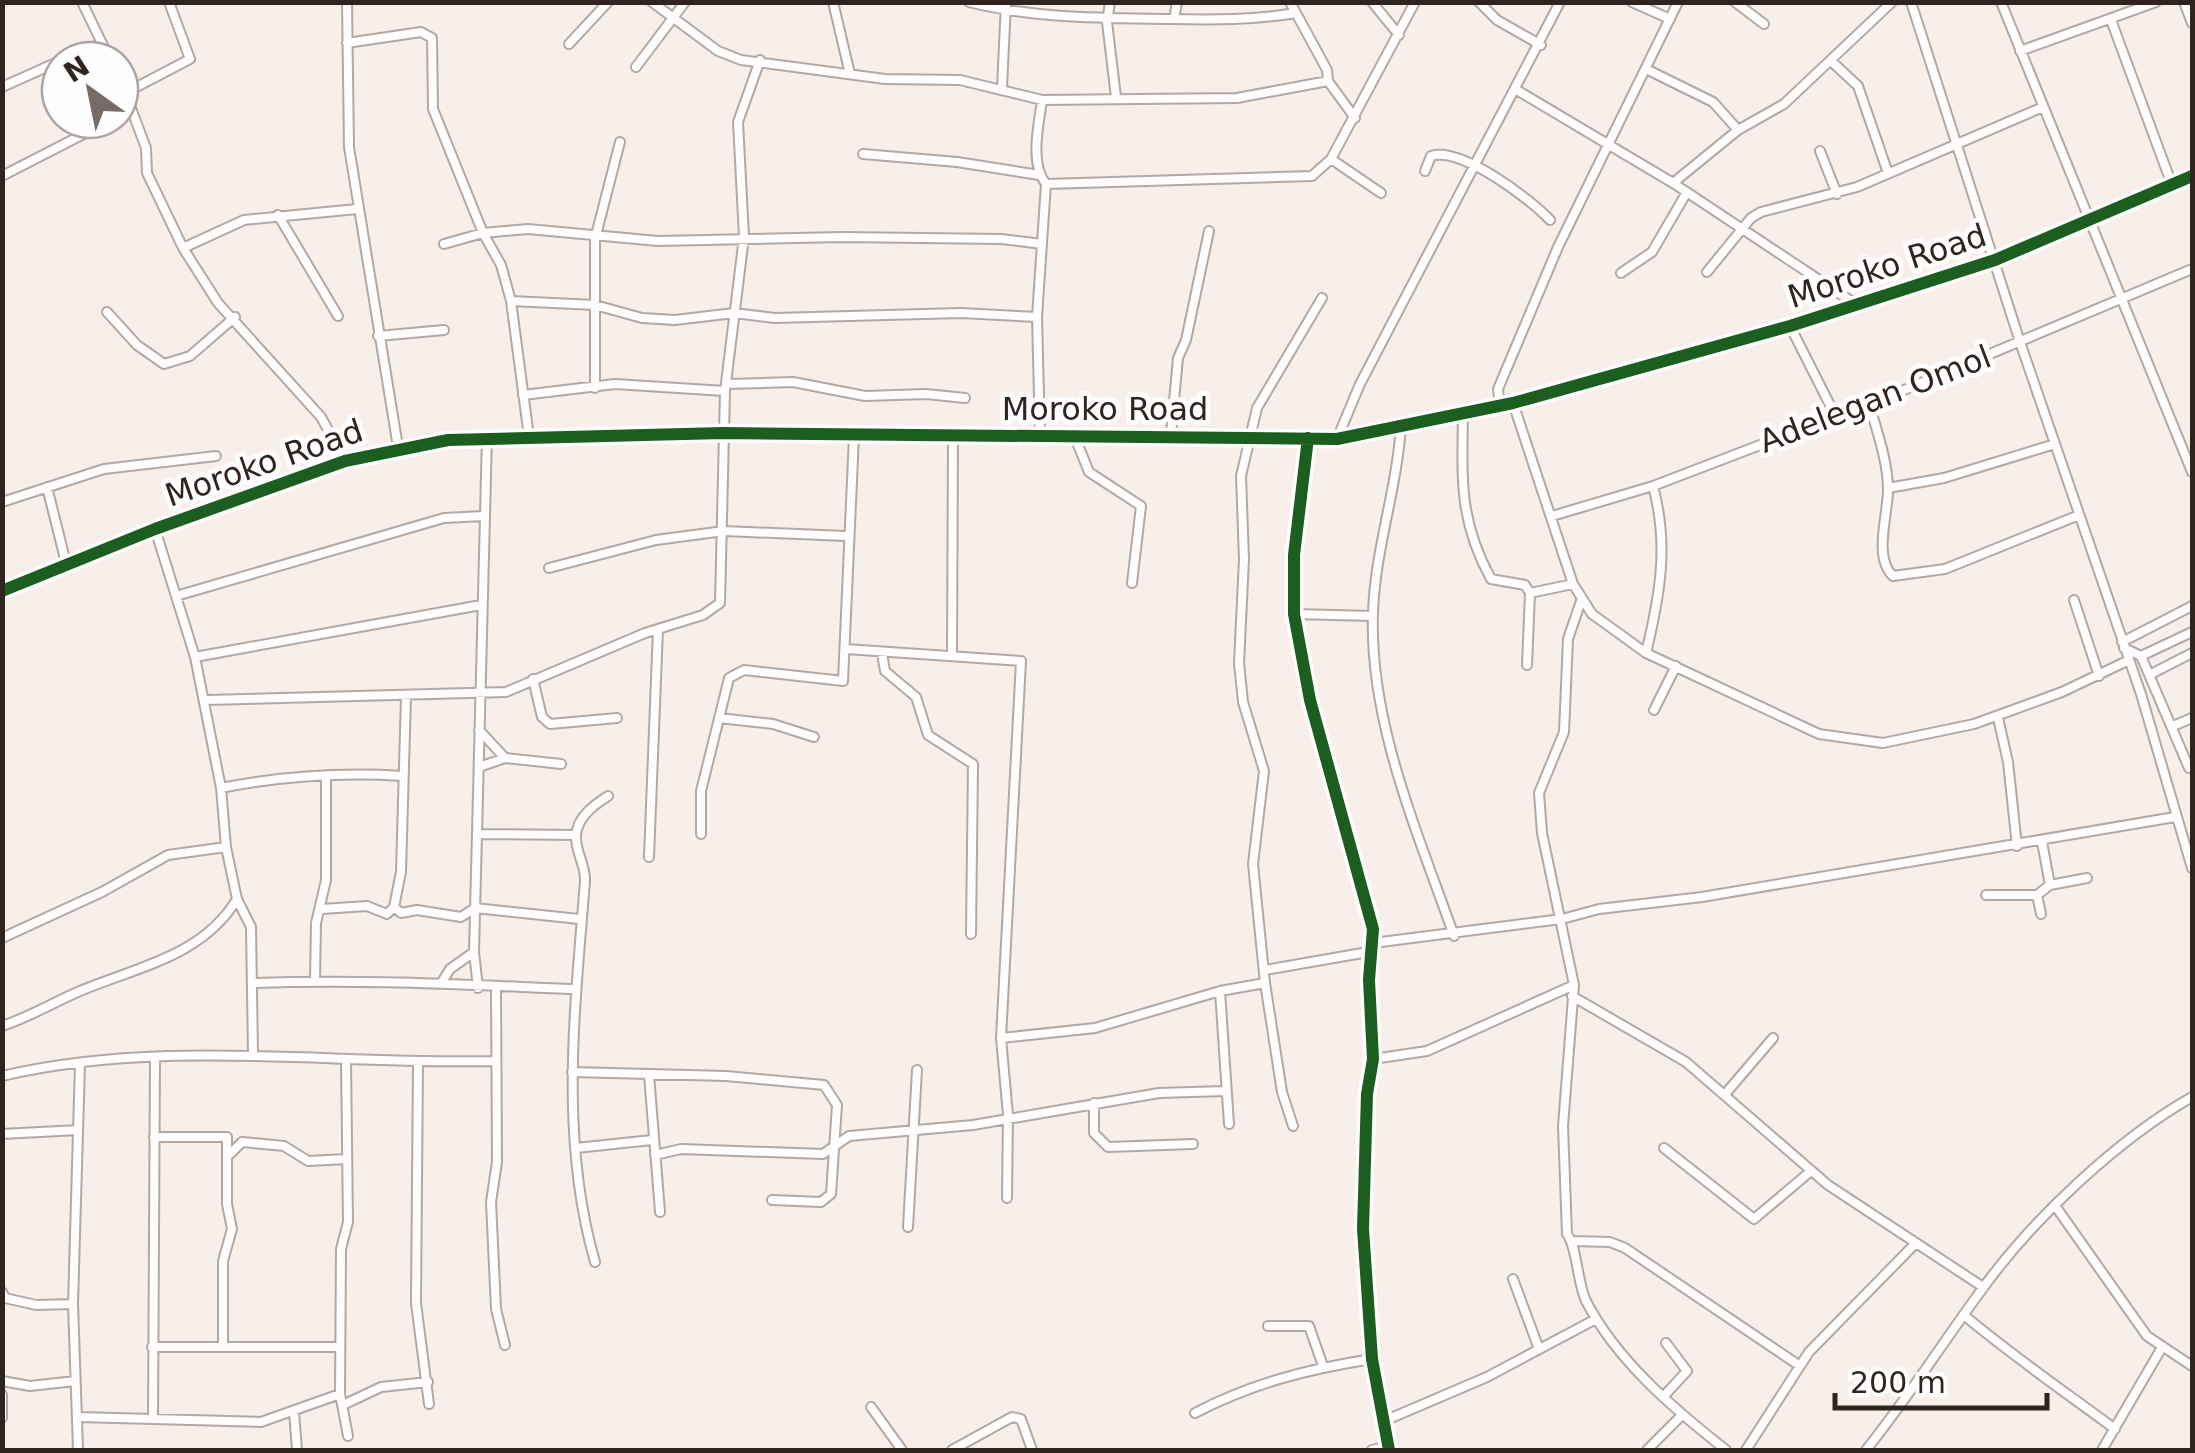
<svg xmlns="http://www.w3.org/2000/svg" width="2195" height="1453" viewBox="0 0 2195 1453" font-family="'DejaVu Sans',sans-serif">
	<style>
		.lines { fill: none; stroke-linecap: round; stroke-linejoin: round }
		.minor-casing { stroke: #b2a9a5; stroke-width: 12 }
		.minor { stroke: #fefcfc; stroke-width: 8 }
		.cycleway-casing { stroke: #fdfdfd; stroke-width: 19 }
		.cycleway { stroke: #1b5e20; stroke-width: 12 }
		.labels { text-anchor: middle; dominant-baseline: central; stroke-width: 10; stroke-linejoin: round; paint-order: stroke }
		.street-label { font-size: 32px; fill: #2f2420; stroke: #fdfdfd }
	</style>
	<rect width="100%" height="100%" fill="#f8eeea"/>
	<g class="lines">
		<defs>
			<path id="minor" d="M82,2l28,58
				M347,2l2,145 49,300
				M652,2l66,49 23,9 144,19 75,1 82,20 195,-2 91,-17
				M833,2l17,72
				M969,2c68,17 133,16 202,17 43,1 82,1 125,-6
				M1110,2l-3,20 9,75
				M1290,2l37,68 1,11 27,37
				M1372,2l27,33
				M1479,2l18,18 44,25
				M1632,2l38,17
				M1735,2l29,22
				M1911,2l109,340 121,352 51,174
				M2001,2l191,470
				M2184,2l8,21
				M1174,19l3,-17
				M2111,20l61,165
				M347,43l74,-11 11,6 1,71 50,124 18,32 10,36 18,136
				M569,44l39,-42
				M2020,51l136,-49
				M63,60l39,-17
				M1831,61l27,25 30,87
				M636,67l49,-65
				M1646,69l67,33 25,28
				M120,79l26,69 1,25 36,75 35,55 103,114 24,44
				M2,87l58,-26
				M1002,88l4,-86
				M1515,89l158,94 184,122
				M127,92l63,-33 -21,-57
				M1820,151l17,43
				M863,154l94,8 82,13
				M1331,159l50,34
				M1425,171l6,-15c30,-10 99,43 119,64
				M2,176l109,-56
				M1673,183l65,-53 46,-26 108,-102
				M1046,184l266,-8 19,-17 84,-157
				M278,215l60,101
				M444,244l39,-11 45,-4 130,12 184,-4 159,2 41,5
				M183,248l61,-28 113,-11
				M1707,272l44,-54 10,-6 96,-25 186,-80
				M1621,273l31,-21 35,-60
				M511,301l84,4 47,13 33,2 59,-7 41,5 186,-5 76,4
				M107,312l30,33 27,19 26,-8 45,-39
				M1790,326l44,87
				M378,336l66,-6
				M728,384l65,-2 72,14 61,-2 39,4
				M595,388v-149l25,-97
				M523,395l92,-11 110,7
				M1513,403l60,181 19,30 54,39 173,81 64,9 91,-19 88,-32 65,-31
				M1869,404c8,27 19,58 19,86 0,24 -15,68 5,86l52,-7 134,-54
				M1500,407l-2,-18 60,-142 120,-245
				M1463,415c-1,65 -4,106 28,164l34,6 5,8
				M1401,425c-4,65 -26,124 -28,188 -4,110 45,220 81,323
				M1171,434l7,-76 8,-18 23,-109
				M1040,435l-3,-118 9,-133c-17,-21 -7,-60 -4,-84
				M1074,435l15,37 52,34 -9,77
				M1308,438l-14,117v59l16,86 63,229 -4,51 4,79 -6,35 -4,135 9,130 17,91
				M1337,439l23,-55 200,-382
				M47,487l20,80
				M1888,488l56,-10 111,-34
				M2,502l102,-33 112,-13
				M1552,516l101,-30 256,-98 283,-119
				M155,529l40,128 26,131 5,59 11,52 14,28 2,128
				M549,568l107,-28 68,-9 122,5
				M2,591l153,-62 190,-68 103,-21 275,-7 614,6 176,-36 277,-77 205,-66 197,-84
				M176,596l268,-78 40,-2
				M1582,598l-14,41 -4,93 -25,61 3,40 32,152 -11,141 4,108c10,12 10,48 19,67 31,60 88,108 140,149
				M2074,600l25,76
				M1294,614l79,2
				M2122,642l70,-36
				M2124,648l17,8 48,112
				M846,649l175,12 -20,377 7,77 -1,83
				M1646,653c14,-58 23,-108 7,-167
				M882,654l3,17 31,26 12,38 45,29 -2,170
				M952,655l1,-217
				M2141,656l51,-24
				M195,657l286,-52
				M1527,665l3,-72 43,-9
				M2151,674l41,-21
				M533,679l9,38 8,7 67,-6
				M206,700l300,-8 139,-59 58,-18 17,-12 5,-212 19,-154 -6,-115 22,-62
				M1654,710l22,-44
				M719,718l54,6 41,13
				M1998,718l10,44 9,84
				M2173,726l19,-8
				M479,730l26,28
				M479,767l26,-9 56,6
				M221,788c61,-12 120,-16 182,-12
				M477,834l99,1
				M701,834v-43l28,-113 15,-8 99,11 11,-245
				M649,857l9,-228
				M2050,885l37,-7
				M1986,895h51l4,19
				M2037,895l13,-10 -8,-43
				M394,907l7,-35 5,-176
				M322,909l45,-3 20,8 7,-7 7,6 16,-3 44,7 14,-9 104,11
				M2,938l100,-46 66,-37 58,-8
				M1373,943l189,-24 37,-10 103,-12 473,-80
				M1265,970l109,-19
				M315,981l1,-58 10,-43v-101
				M442,982l8,-13 24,-17
				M255,983c107,-4 213,2 319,6
				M478,988l-4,-36 13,-516
				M496,989l1,173 -6,40 5,107 9,36
				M1220,991l9,133
				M1572,996l114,66 142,123 155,102
				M2,1026c28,-9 52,-24 78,-35 57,-24 123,-35 157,-92
				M1001,1038l94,-10 125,-37 45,-8
				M1373,1059l54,-8 147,-66
				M346,1060l2,162 -7,27 -1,145 8,42
				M418,1063l-2,240 13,101
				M572,1072l154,4 98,9 13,20 -6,89 -10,8 -49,-2
				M649,1075l11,137
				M2,1076c162,-38 328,-11 492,-15
				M1726,1093l47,-55
				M1094,1103v30l14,14 85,-3
				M1293,1126l-11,-34 -17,-109 -12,-119 11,-93 -21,-69 -4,-39 5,-104 -3,-83 16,-68 65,-110
				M2,1134l76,-4
				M154,1137h73v67l5,25 -9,32v86
				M576,1148l76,-8
				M1664,1148l90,71 57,-48
				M230,1154l12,-12 42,4 24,15 39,-2
				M655,1155l26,-6 142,5 26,-18 124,-11 186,-32 66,-2
				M2056,1207l91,129 45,30
				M908,1227l9,-157
				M1573,1241l37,1 15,6 175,118
				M595,1262c-36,-125 -20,-253 -10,-381 1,-15 -10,-30 -9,-45 1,-19 18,-31 32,-40
				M1513,1279l26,70
				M2,1292l3,6 31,7 37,-1
				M1965,1316c49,41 100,76 150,113
				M1268,1326h41l14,40
				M152,1347h188
				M2,1381l28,5 45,-5
				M2,1395v23
				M1663,1397l24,-26 -21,-28
				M343,1405l38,-18 47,-5
				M871,1407l31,43
				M294,1412l3,38
				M1195,1413c58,-30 113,-44 177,-54
				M78,1417l183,5 79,-28
				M153,1419l2,-362
				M1384,1421l103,-44 109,-58
				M78,1450l-5,-146 7,-241
				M952,1450l60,-33 9,2 11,31
				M1372,1450l17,-4
				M1647,1450l34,-34
				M1746,1450l63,-98 105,-107
				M1866,1450c42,-52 77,-108 117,-162 50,-69 135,-149 209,-191
				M2102,1450l59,-101"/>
		</defs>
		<use href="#minor" class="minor-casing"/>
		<use href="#minor" class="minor"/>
		<defs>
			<path id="cycleway" d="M1308,438l-14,117v59l16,86 63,229 -4,51 4,79 -6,35 -4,135 9,130 17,91
				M2,591l153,-62 190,-68 103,-21 275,-7 614,6 176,-36 277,-77 205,-66 197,-84"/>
		</defs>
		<use href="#cycleway" class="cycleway-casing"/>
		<use href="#cycleway" class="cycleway"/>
	</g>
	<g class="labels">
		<g class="street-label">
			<text transform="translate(1887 266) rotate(-18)">Moroko Road</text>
			<text transform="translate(1875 399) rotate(-21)">Adelegan Omol</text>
			<text x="1105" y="409">Moroko Road</text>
			<text transform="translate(264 463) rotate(-19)">Moroko Road</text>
		</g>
	</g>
	<rect width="2195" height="1453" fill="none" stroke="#2f2420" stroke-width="10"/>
	<g transform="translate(90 90) rotate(327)"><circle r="48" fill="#fdfdfd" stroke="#aba6a5" stroke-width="2.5"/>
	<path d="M0-8L18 38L0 25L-18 38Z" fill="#756b67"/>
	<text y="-15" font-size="28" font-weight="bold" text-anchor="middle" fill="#2f2420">N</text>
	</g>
	<path d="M1835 1393v15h212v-15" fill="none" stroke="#2f2420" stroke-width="5"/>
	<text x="1850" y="1393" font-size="30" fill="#2f2420" stroke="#fdfdfd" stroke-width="8" paint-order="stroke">200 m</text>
</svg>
